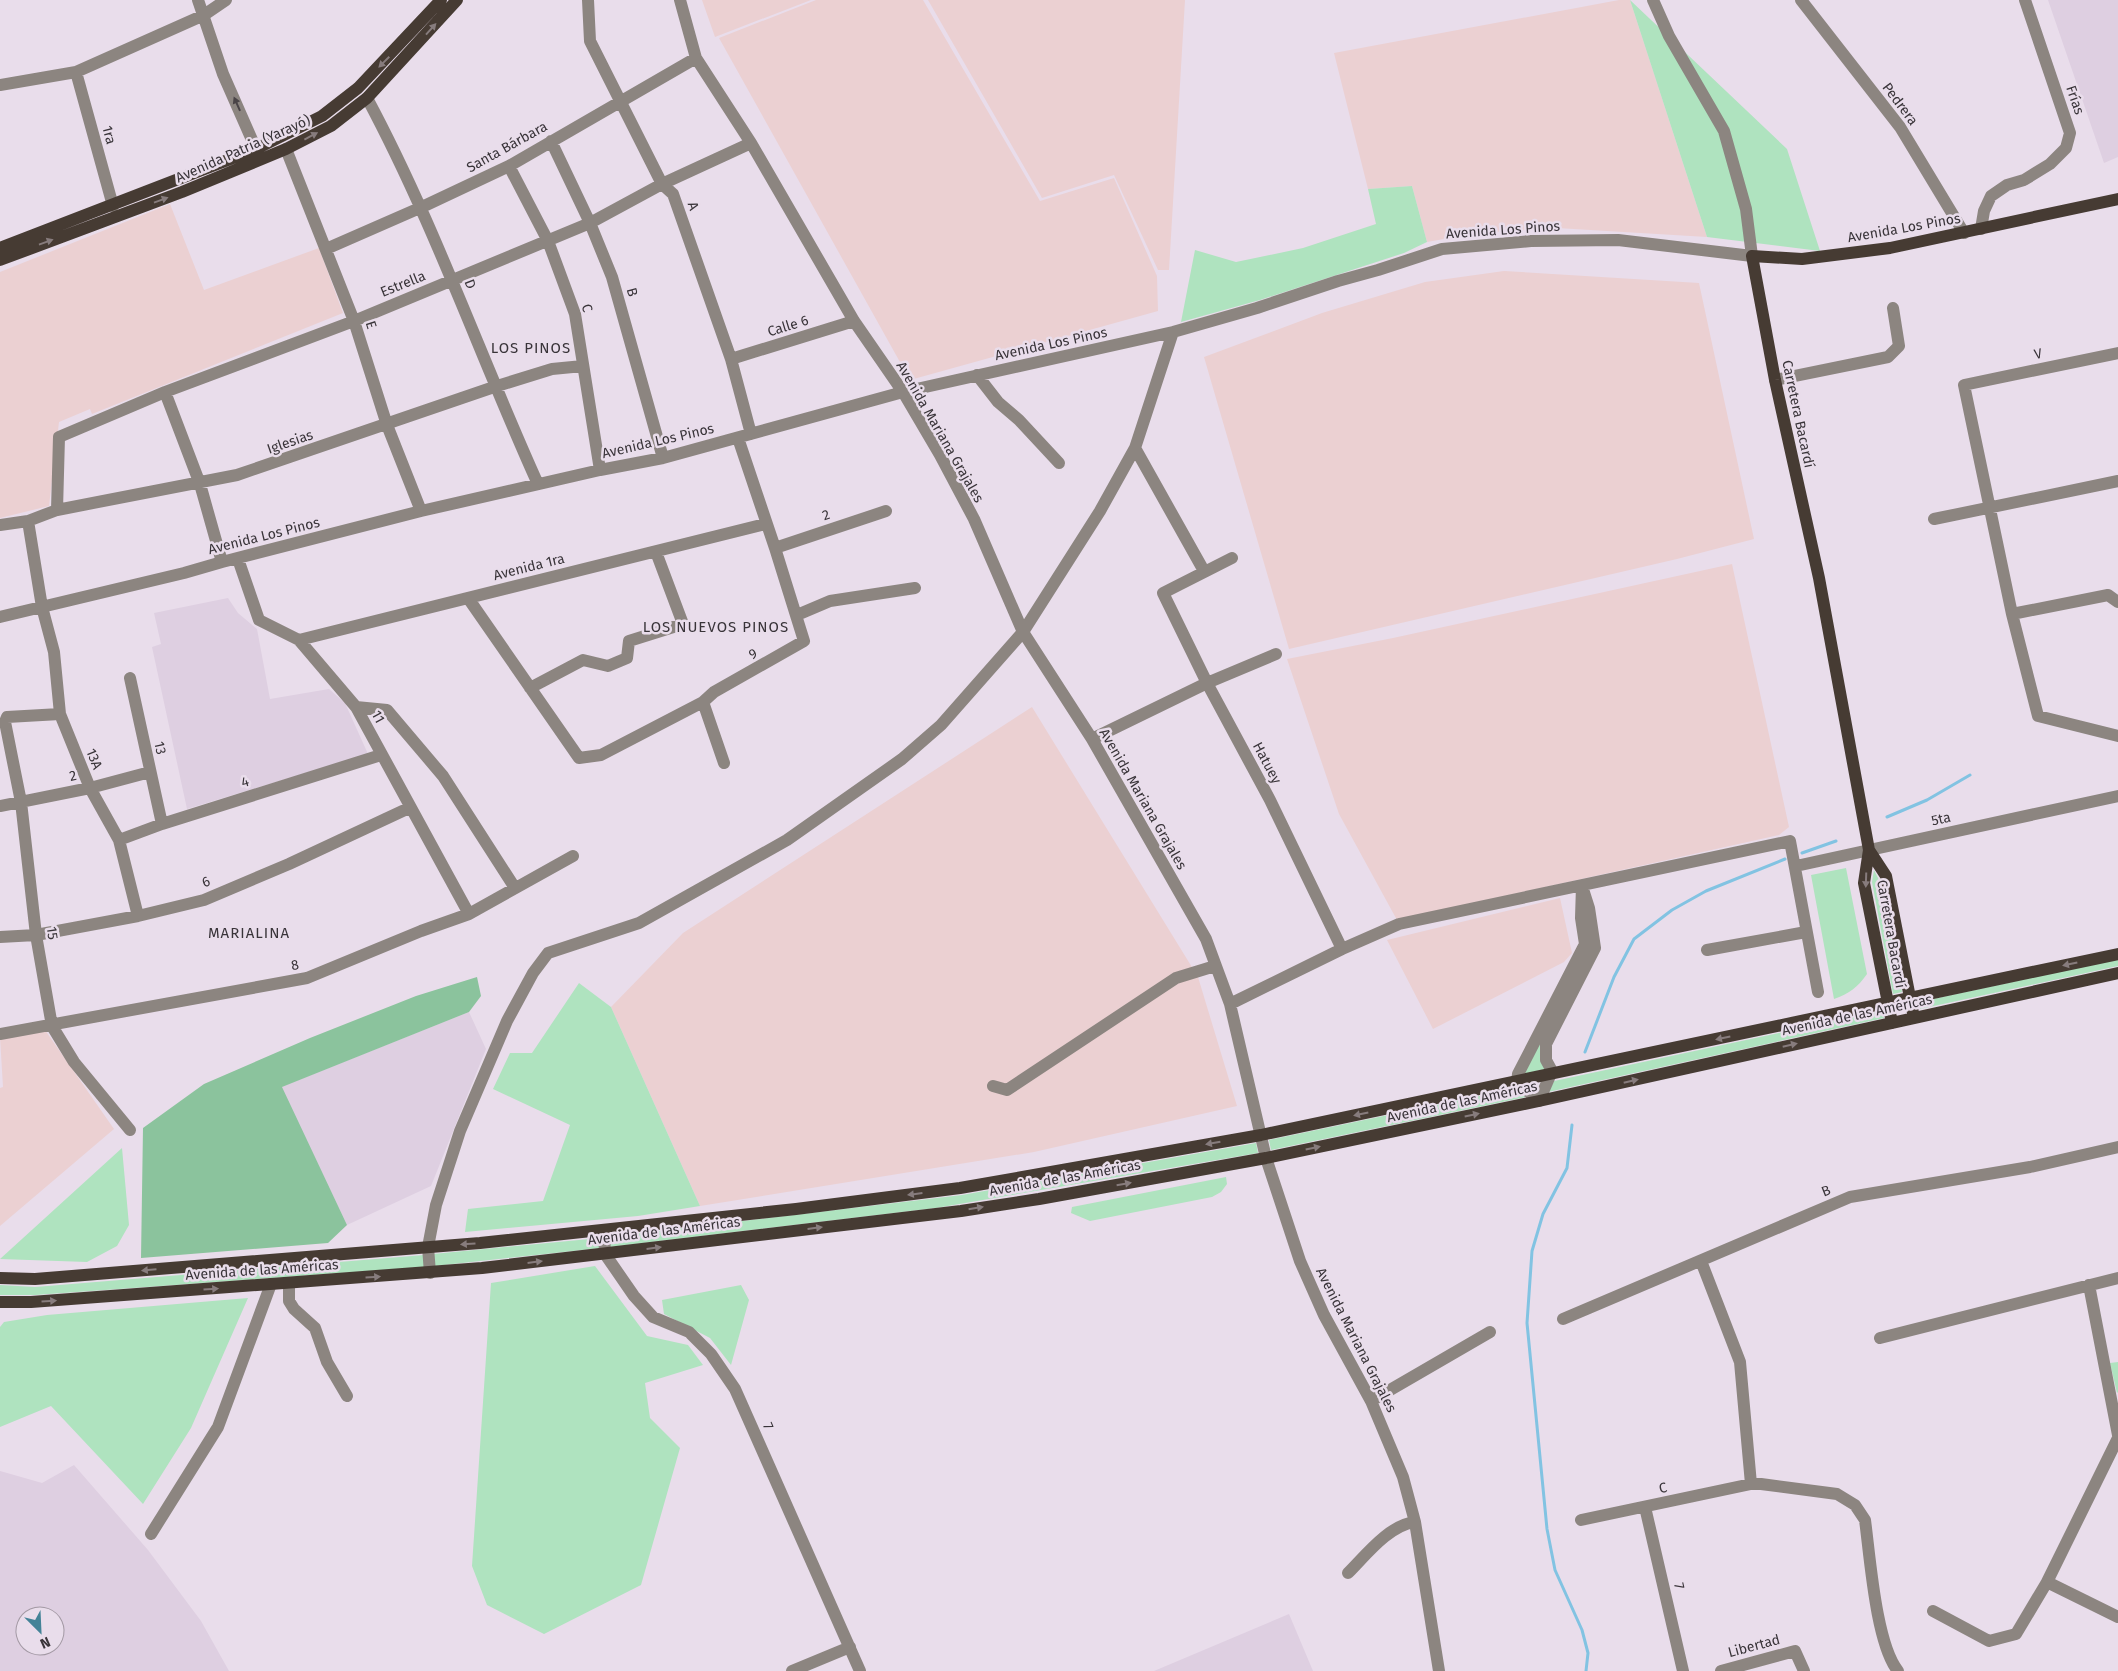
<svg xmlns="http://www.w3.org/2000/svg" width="2118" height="1671" viewBox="0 0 2118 1671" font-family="'Fira Sans',sans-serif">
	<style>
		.industrial { fill: #ebd0d2 }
		.education { fill: #decfe1; fill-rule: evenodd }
		.green { fill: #afe3bf }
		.forest { fill: #8bc39d }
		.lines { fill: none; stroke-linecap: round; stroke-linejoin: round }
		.stream { stroke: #82c3e2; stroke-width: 3 }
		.minor { stroke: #8c8580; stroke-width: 12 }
		.major { stroke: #463b33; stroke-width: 12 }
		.oneway { fill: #877c7d }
		.oneway2 { fill: #4a4447 }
		.labels { text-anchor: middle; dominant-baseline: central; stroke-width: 5; stroke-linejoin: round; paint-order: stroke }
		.street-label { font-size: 14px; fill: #393439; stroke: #e9ddeb }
		.neighbourhood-label { font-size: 15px; letter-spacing: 1px; fill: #393439; stroke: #e9ddeb }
	</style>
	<rect width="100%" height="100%" fill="#e9ddeb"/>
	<path class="industrial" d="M702,0h109l-96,37z
		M816,0h107l117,201 74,-23 43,98 1,35 -248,69 -191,-342z
		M928,0h257l-16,270h-11l-44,-95 -72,23z
		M1619,0h11l77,237 -150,-9 -79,5 -51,9 -15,-56 -44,3 -34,-136z
		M170,204l34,86 115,-42 24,65 -251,101 -2,-5 -31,13 -10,84 -49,12v-246z
		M1504,271l195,12 55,256 -77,20 -388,90 -85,-292 118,-44 103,-31z
		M1732,564l57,263 -10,8 -382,85 -58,-106 -52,-155 106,-21z
		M1032,707l166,270 39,129 -203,46 -334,54 -89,-199 72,-74z
		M1560,898l12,55 -8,9 -131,67 -46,-89z
		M45,1030l69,99 -114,97v-138l3,-1 -3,-50z"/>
	<path class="education" d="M2048,0h70v157l-14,6z
		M228,598l10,15 19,16 13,70 59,-10 16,14 23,51 -181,55 -35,-162 9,-3 -7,-31z
		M469,1012l17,37 -55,137 -84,39 -66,-138z
		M74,1465l74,85 53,71 28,50h-229v-200l42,12zM25,1616h30v30h-30z
		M1289,1614l24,57h-159z"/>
	<path class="green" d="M1630,0l157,149 33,102 -113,-14z
		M1412,186l15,56 -23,11 -144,47 -79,22 14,-72 41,12 67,-14 73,-24 -8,-35z
		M1846,868l21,106c-9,13 -18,20 -33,25l-23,-124z
		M1874,870l5,10 23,112 -9,2 -21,-112z
		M1591,948l-49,95 4,26 -23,5z
		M2118,959v7l-198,43 -1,-7z
		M579,983l32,24 89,199 -62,10 -173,16 3,-23 75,-8 27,-76 -77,-36 17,-36h22z
		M1882,1011l2,7 -336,74 6,-11z
		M1517,1088l9,9 -255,53 -2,-10z
		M1256,1143l2,10 -322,55 -326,39 -2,-10 354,-42z
		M122,1148l7,77 -12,21 -30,16 -87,-3z
		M1226,1177l1,7 -6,8 -9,5 -122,24 -19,-8 1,-6z
		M600,1238l1,10 -166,18 -2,-12z
		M424,1255l1,12 -390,28h-35v-10l35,2z
		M595,1266l52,70 41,9 15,20 -58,18 5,35 30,30 -39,137 -97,49 -57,-29 -15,-39 19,-283z
		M741,1285l8,15 -18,65 -21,-27 -46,-24 -2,-14z
		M248,1298l-57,130 -48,76 -92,-98 -51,21v-100l4,-5 43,-7z
		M2118,1362v30l-1,1 -7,-30z"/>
	<path class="forest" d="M477,977l4,19 -12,16 -187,75 65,138 -19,18 -187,15 2,-130 61,-44 106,-46 106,-42z"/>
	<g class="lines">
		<path class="stream" d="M1887,817l40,-17 43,-25
			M1802,853l34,-12
			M1585,1052l29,-75 20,-38 38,-29 34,-19 79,-32
			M1572,1125l-5,43 -24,46 -11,37 -5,72 20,206 8,41 27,60 6,23 -2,18"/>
		<path class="minor" d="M198,0l25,74 33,75
			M588,0l2,41 72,143 11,10 58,165 20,75
			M680,0l16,58 55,85 103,178 49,71 37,63 34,64 49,113 69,107 114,200 24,65 36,154 34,103 24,54 47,86 32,76 12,45 24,149
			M1801,0l99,127 64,106
			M76,72l37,134
			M0,85l76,-13 128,-57 22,-15
			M367,98c67,125 113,258 171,386
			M551,141l39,82 22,54 51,181
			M286,149l68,172 33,104 34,86
			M509,166l39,75 27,73 25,156
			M1981,229l3,-18 7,-15 16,-11 17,-5 26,-16 16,-16 4,-15 -45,-133
			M326,249l96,-42 87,-41 187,-108
			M2118,353l-154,32 48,229 26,102 80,20
			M731,359l123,-38
			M977,375l21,27 21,18 40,43
			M1775,380l113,-23 11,-11 -6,-38
			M165,392l35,92 22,78
			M1135,448l69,123
			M57,510l2,-73 106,-45 189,-71 236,-98 72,-39 89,-41
			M1934,519l184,-38
			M28,521l14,86 12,45 6,62 30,74 29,52 19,76
			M0,525l28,-4 29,-11 180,-35 257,-88 58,-18 31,-3
			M775,548l111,-37
			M1232,558l-69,35 44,90 63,117 72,149
			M238,559l21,61 40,20 57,67 113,207
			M468,598l111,160 22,-3 102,-53 11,-10 90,-51 -29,-93 -37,-110
			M2012,614l96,-19 10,7
			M797,615l33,-14 85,-13
			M0,617l184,-44 38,-11 199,-51 179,-41 63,-12 240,-66 270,-60 84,-24 81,-27 40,-11 64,-21 89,-8 87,-1 134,16 -6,-47 -22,-78 -55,-95 -16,-36
			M299,640l466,-116
			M130,678l32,146
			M530,688l53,-28 25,6 19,-8 2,-17 54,-17 -27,-72
			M703,702l21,61
			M356,707l31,3 56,66 72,112
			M60,714l-53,3 -2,5 16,80 15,133 16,91 22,36 56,68
			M1092,739l115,-56 69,-29
			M0,806l90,-18 60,-16
			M119,840l43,-16 219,-69
			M1796,866l322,-70
			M1582,886l7,22 6,40 -49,96v16l6,11 -13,30 -22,-19 1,-8 67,-130 -4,-26z
			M0,937l36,-2 102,-19 66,-16 85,-36 120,-56
			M1707,950l99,-18
			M1230,1004l112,-55 57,-25 391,-83 28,151
			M0,1034l307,-56 114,-47 48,-17 104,-58
			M993,1086l14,4 169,-112 39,-12
			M604,1231l1,23 29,42 19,21 36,15 22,22 24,35 125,282
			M1701,1261l39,101 11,122
			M430,1273l-2,-26 8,-42 24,-74 47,-110 26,-48 15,-20 91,-30 148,-83 115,-81 39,-34 82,-93 77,-121 35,-63 38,-116
			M289,1283v18l5,8 21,19 12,34 20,34
			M2089,1285l29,150
			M1563,1319l287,-122 180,-30 88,-20
			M1880,1338l238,-60
			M1371,1401l119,-69
			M1645,1507l38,164
			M1581,1520l170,-36h10l76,10 18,11 10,15c5,37 11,124 33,151
			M151,1534l67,-107 53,-143
			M1348,1573c18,-18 41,-48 67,-51
			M2047,1582l71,35
			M1933,1611l56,30 27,-7 31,-52 71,-144
			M792,1671l58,-24
			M1721,1671l74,-20 9,20"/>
		<path class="major" d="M0,248l256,-99 66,-33 36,-28 83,-88
			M0,260l182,-68 104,-43 45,-23 36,-28 90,-98
			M1869,850l-50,-272 -44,-198 -23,-124 50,3 88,-11 228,-49
			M1892,1023l-28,-140 5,-33 17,26 28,142
			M0,1278l35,1 445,-36 316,-34 164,-21 301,-53 857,-181
			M0,1302h31l451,-34 479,-57 78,-12 227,-41 273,-57 579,-128"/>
	</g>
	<defs><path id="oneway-solid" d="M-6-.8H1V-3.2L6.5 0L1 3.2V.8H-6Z" transform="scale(1.25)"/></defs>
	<g class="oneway">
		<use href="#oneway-solid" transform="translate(431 29) rotate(-48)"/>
		<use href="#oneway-solid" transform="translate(384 62) rotate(135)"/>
		<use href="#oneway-solid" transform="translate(311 136) rotate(-28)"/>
		<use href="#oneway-solid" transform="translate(161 200) rotate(-20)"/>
		<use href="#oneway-solid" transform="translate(46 242) rotate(-20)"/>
		<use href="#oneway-solid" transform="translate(1866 880) rotate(92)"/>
		<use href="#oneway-solid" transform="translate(2070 964) rotate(168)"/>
		<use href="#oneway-solid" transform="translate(1723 1038) rotate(168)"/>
		<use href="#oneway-solid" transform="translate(1790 1045) rotate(-13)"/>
		<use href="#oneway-solid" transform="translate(1631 1081) rotate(-13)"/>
		<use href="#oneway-solid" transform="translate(1361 1114) rotate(168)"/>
		<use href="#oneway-solid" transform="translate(1472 1115) rotate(-12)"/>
		<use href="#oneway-solid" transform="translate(1213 1143) rotate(170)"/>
		<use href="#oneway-solid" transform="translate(1313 1148) rotate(-12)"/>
		<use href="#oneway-solid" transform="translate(1124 1184) rotate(-10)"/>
		<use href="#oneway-solid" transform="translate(915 1194) rotate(173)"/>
		<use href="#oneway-solid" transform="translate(976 1208) rotate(-9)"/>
		<use href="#oneway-solid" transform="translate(815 1228) rotate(-7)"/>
		<use href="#oneway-solid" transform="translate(468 1244) rotate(176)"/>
		<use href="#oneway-solid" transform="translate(654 1248) rotate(-7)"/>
		<use href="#oneway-solid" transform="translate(535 1262) rotate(-7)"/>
		<use href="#oneway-solid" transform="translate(149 1270) rotate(175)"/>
		<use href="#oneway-solid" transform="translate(373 1277) rotate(-4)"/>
		<use href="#oneway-solid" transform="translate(211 1289) rotate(-4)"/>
		<use href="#oneway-solid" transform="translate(49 1301) rotate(-4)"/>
	</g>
	<use class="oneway2" href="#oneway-solid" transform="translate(237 104) rotate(-114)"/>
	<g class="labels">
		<g class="street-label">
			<text transform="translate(2075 100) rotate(71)">Frías</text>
			<text transform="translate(1900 104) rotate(53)">Pedrera</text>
			<text transform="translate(109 135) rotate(75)">1ra</text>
			<text transform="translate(507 147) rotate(-29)">Santa Bárbara</text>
			<text transform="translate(243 149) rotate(-24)">Avenida Patria (Yarayó)</text>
			<text transform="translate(693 206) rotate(71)">A</text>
			<text transform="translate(1904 228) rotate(-10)">Avenida Los Pinos</text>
			<text transform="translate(1503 230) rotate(-4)">Avenida Los Pinos</text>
			<text transform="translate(403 284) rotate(-22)">Estrella</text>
			<text transform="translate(470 284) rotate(69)">D</text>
			<text transform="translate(632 292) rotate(74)">B</text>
			<text transform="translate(587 308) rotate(74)">C</text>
			<text transform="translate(371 325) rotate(72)">E</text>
			<text transform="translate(788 326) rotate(-17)">Calle 6</text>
			<text transform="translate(1051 344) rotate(-12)">Avenida Los Pinos</text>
			<text transform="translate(2038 354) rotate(-12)">V</text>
			<text transform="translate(1798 414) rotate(78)">Carretera Bacardí</text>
			<text transform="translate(940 432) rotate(60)">Avenida Mariana Grajales</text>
			<text transform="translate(658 441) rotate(-13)">Avenida Los Pinos</text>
			<text transform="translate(290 442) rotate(-19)">Iglesias</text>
			<text transform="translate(826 515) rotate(-19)">2</text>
			<text transform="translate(264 536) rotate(-14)">Avenida Los Pinos</text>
			<text transform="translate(529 567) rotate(-14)">Avenida 1ra</text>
			<text transform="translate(753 654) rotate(-29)">9</text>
			<text transform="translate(378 717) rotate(62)">11</text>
			<text transform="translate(160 748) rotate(78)">13</text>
			<text transform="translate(94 759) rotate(68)">13A</text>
			<text transform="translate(1267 763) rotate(62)">Hatuey</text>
			<text transform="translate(73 776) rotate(-12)">2</text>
			<text transform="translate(245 782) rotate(-17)">4</text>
			<text transform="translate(1143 799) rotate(60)">Avenida Mariana Grajales</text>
			<text transform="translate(1941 819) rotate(-12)">5ta</text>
			<text transform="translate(206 882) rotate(-22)">6</text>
			<text transform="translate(52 933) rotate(82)">15</text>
			<text transform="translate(1891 934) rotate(80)">Carretera Bacardí</text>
			<text transform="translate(295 965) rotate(-11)">8</text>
			<text transform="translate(1857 1015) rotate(-12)">Avenida de las Américas</text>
			<text transform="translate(1462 1102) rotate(-12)">Avenida de las Américas</text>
			<text transform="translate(1065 1178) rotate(-10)">Avenida de las Américas</text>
			<text transform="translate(1826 1191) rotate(-22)">B</text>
			<text transform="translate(664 1231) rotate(-7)">Avenida de las Américas</text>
			<text transform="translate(262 1270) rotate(-4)">Avenida de las Américas</text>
			<text transform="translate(1356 1340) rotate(63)">Avenida Mariana Grajales</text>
			<text transform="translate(768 1426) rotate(67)">7</text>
			<text transform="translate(1663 1488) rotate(-12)">C</text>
			<text transform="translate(1679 1586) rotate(77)">7</text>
			<text transform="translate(1754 1646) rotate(-15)">Libertad</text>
		</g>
		<g class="neighbourhood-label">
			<text x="531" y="348">LOS PINOS</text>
			<text x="716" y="627">LOS NUEVOS PINOS</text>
			<text x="249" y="933">MARIALINA</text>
		</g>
	</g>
	<g transform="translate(40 1631) rotate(156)"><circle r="24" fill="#e9ddeb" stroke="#a399a4"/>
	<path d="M0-4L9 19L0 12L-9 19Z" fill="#438397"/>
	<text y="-8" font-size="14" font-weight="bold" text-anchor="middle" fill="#393439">N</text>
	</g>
</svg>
